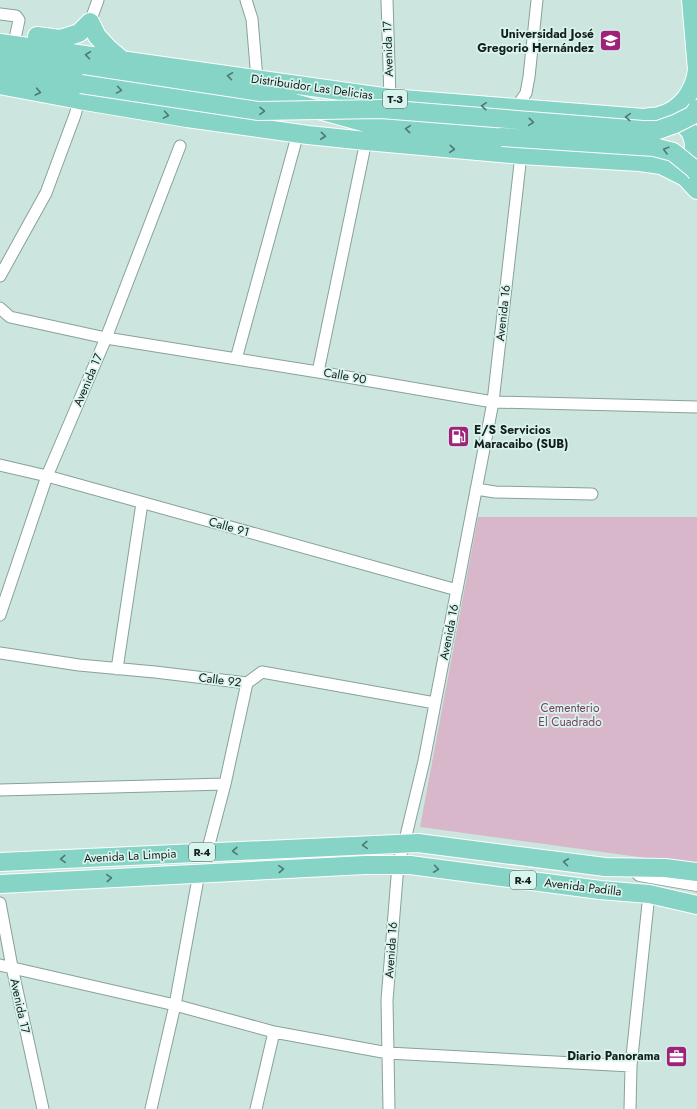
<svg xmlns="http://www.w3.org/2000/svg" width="697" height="1109" viewBox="0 0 697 1109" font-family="Jost,sans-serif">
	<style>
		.green { fill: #d7b7c9 }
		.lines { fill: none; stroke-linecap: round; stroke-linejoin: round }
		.street-casing { stroke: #88a19a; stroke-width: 13 }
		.secondary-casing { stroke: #88a19a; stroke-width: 18 }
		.primary-casing { stroke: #fff; stroke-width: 20 }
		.street { stroke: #fff; stroke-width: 11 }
		.secondary { stroke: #fff; stroke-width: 16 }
		.primary { stroke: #86d4c5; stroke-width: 18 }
		.primary-bridge-casing { stroke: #fff; stroke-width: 20; stroke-linecap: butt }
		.primary-bridge { stroke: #86d4c5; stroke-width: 18 }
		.oneway { stroke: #4d7970 }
		.labels { text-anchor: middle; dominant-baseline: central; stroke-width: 3.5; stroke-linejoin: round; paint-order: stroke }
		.shield { fill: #d9f4ec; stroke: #4f5e5a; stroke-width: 1 }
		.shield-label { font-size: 11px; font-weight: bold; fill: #141e1c }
		.poi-label { font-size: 12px; font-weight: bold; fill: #141e1c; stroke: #d9f4ec; text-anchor: end }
		.street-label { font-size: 12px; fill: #141e1c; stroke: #d9f4ec }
		.park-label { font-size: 12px; fill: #7a3e64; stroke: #d9f4ec }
	</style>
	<rect width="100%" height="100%" fill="#cce6df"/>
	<path class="green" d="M478,517h219v348l-277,-38z"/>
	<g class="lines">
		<defs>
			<path id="street" d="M246,0l6,19 5,60
				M387,0l3,98
				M0,14l16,2 3,4 -3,14
				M90,22l8,-22
				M516,108l10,-15 3,-16 8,-77
				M0,276l46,-83 29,-78 4,-15
				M0,308l10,9 96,21 212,34 175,30 204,5
				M236,359l62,-226
				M318,372l48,-231
				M0,465l47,11 410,114
				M476,489l19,3 97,2
				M0,615l47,-139 59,-138 74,-192
				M0,653l79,12 76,7 92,11 15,-11 173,31
				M117,669l25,-166
				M0,790l225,-6
				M207,852l18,-68 22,-101
				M0,903l12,64 31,142
				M0,965l175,40 99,27 114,21 243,13
				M151,1109l24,-104 24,-132
				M256,1109l18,-77
				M389,1109l-2,-109 11,-135 6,-21 20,-83 69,-359 28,-247
				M630,1109l1,-43 18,-172"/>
			<path id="secondary" d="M640,873l57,10"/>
			<path id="primary" d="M37,36l23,3 19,-6 11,-11 7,14 11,12 14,12
				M0,43l390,55 254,20c5,-1 10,-1 15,-2 22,-6 35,-24 38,-46l-6,-70
				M0,56l128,20 130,17 119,33 125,11
				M0,69l81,15
				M0,85l79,15 108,18 121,17 58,6 155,14 119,7 21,3 24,12 12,13
				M667,118c7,2 14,4 19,9 9,8 11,25 2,33 -5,4 -12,4 -18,5
				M0,862l418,-19 187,24 60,1 32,4
				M0,884l365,-19h45l190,25 49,4 48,11"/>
		</defs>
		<use href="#street" class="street-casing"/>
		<use href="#secondary" class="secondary-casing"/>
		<use href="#primary" class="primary-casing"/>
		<use href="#street" class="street"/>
		<use href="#secondary" class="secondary"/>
		<use href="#primary" class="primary"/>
		<defs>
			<path id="primary-bridge" d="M81,84l177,27 123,-2 262,21h15l17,-6 18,-9 4,-6
				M502,137l152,10 19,5 21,17 3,4"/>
		</defs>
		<use href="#primary-bridge" class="primary-bridge-casing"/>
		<use href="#primary-bridge" class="primary-bridge"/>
	</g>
	<defs><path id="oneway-chevron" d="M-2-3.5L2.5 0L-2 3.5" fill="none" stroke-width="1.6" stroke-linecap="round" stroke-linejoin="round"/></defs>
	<g class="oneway">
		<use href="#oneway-chevron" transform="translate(88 55) rotate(-172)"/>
		<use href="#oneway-chevron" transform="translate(230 76) rotate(-172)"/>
		<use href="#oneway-chevron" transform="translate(119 90) rotate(9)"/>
		<use href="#oneway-chevron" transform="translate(38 92) rotate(11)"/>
		<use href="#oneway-chevron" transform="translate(484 106) rotate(-176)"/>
		<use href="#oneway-chevron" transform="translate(262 111) rotate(1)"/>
		<use href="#oneway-chevron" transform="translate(166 115) rotate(10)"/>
		<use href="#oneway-chevron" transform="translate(628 117) rotate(-176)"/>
		<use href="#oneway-chevron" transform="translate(531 122) rotate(5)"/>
		<use href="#oneway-chevron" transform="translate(408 129) rotate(-175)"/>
		<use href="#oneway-chevron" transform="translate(323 136) rotate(6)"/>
		<use href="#oneway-chevron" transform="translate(452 149) rotate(5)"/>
		<use href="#oneway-chevron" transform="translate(666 150) rotate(-165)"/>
		<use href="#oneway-chevron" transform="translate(365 845) rotate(178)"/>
		<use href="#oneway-chevron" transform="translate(235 851) rotate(178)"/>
		<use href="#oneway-chevron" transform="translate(63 859) rotate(177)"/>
		<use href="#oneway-chevron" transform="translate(566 862) rotate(-173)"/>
		<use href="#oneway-chevron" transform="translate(281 869) rotate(-3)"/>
		<use href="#oneway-chevron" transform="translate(436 869) rotate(8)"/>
		<use href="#oneway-chevron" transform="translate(109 878) rotate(-3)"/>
	</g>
	<defs>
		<symbol id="university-square" viewBox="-11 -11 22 22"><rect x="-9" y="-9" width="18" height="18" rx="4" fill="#9e2279" stroke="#d9f4ec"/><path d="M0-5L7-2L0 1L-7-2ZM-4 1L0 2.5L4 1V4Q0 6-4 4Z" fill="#fff"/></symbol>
		<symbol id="fuel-square" viewBox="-11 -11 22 22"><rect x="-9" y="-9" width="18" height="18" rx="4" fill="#9e2279" stroke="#d9f4ec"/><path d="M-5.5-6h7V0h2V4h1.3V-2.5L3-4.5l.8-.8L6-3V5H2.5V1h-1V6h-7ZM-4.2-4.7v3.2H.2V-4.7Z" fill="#fff"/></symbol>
		<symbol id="office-square" viewBox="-11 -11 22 22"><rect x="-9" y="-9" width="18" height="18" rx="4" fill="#9e2279" stroke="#d9f4ec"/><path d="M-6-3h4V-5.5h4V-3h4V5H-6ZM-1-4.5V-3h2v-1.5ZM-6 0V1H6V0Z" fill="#fff"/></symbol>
	</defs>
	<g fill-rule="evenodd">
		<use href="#university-square" x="598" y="28" width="25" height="25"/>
		<use href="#fuel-square" x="446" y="424" width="25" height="25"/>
		<use href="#office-square" x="664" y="1044" width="25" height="25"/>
	</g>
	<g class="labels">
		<g class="shield">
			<rect x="383" y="90" width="24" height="18" rx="3"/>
			<rect x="189" y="843" width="26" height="18" rx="3"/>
			<rect x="510" y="871" width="26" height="18" rx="3"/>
		</g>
		<g class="shield-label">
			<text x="395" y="99">T-3</text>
			<text x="202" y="852">R-4</text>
			<text x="523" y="880">R-4</text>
		</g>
		<g class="poi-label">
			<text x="594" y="34">Universidad José<tspan x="594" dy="14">Gregorio Hernández</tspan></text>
			<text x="474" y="430" text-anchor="start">E/S Servicios<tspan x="474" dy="14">Maracaibo (SUB)</tspan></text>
			<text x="660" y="1056">Diario Panorama</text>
		</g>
		<g class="street-label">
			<text transform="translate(388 49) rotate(-92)">Avenida 17</text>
			<text transform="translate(312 87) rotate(8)">Distribuidor Las Delicias</text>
			<text transform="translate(503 313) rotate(-84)">Avenida 16</text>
			<text transform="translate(345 376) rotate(10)">Calle 90</text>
			<text transform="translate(88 380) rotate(-67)">Avenida 17</text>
			<text transform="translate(229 527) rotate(16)">Calle 91</text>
			<text transform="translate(449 632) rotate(-79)">Avenida 16</text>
			<text transform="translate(220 680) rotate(7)">Calle 92</text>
			<text transform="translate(130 856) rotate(-3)">Avenida La Limpia</text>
			<text transform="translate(583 887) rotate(7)">Avenida Padilla</text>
			<text transform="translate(391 950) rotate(-86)">Avenida 16</text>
			<text transform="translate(20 1006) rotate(78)">Avenida 17</text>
		</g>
		<g class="park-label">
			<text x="570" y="708">Cementerio<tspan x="570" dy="14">El Cuadrado</tspan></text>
		</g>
	</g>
</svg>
